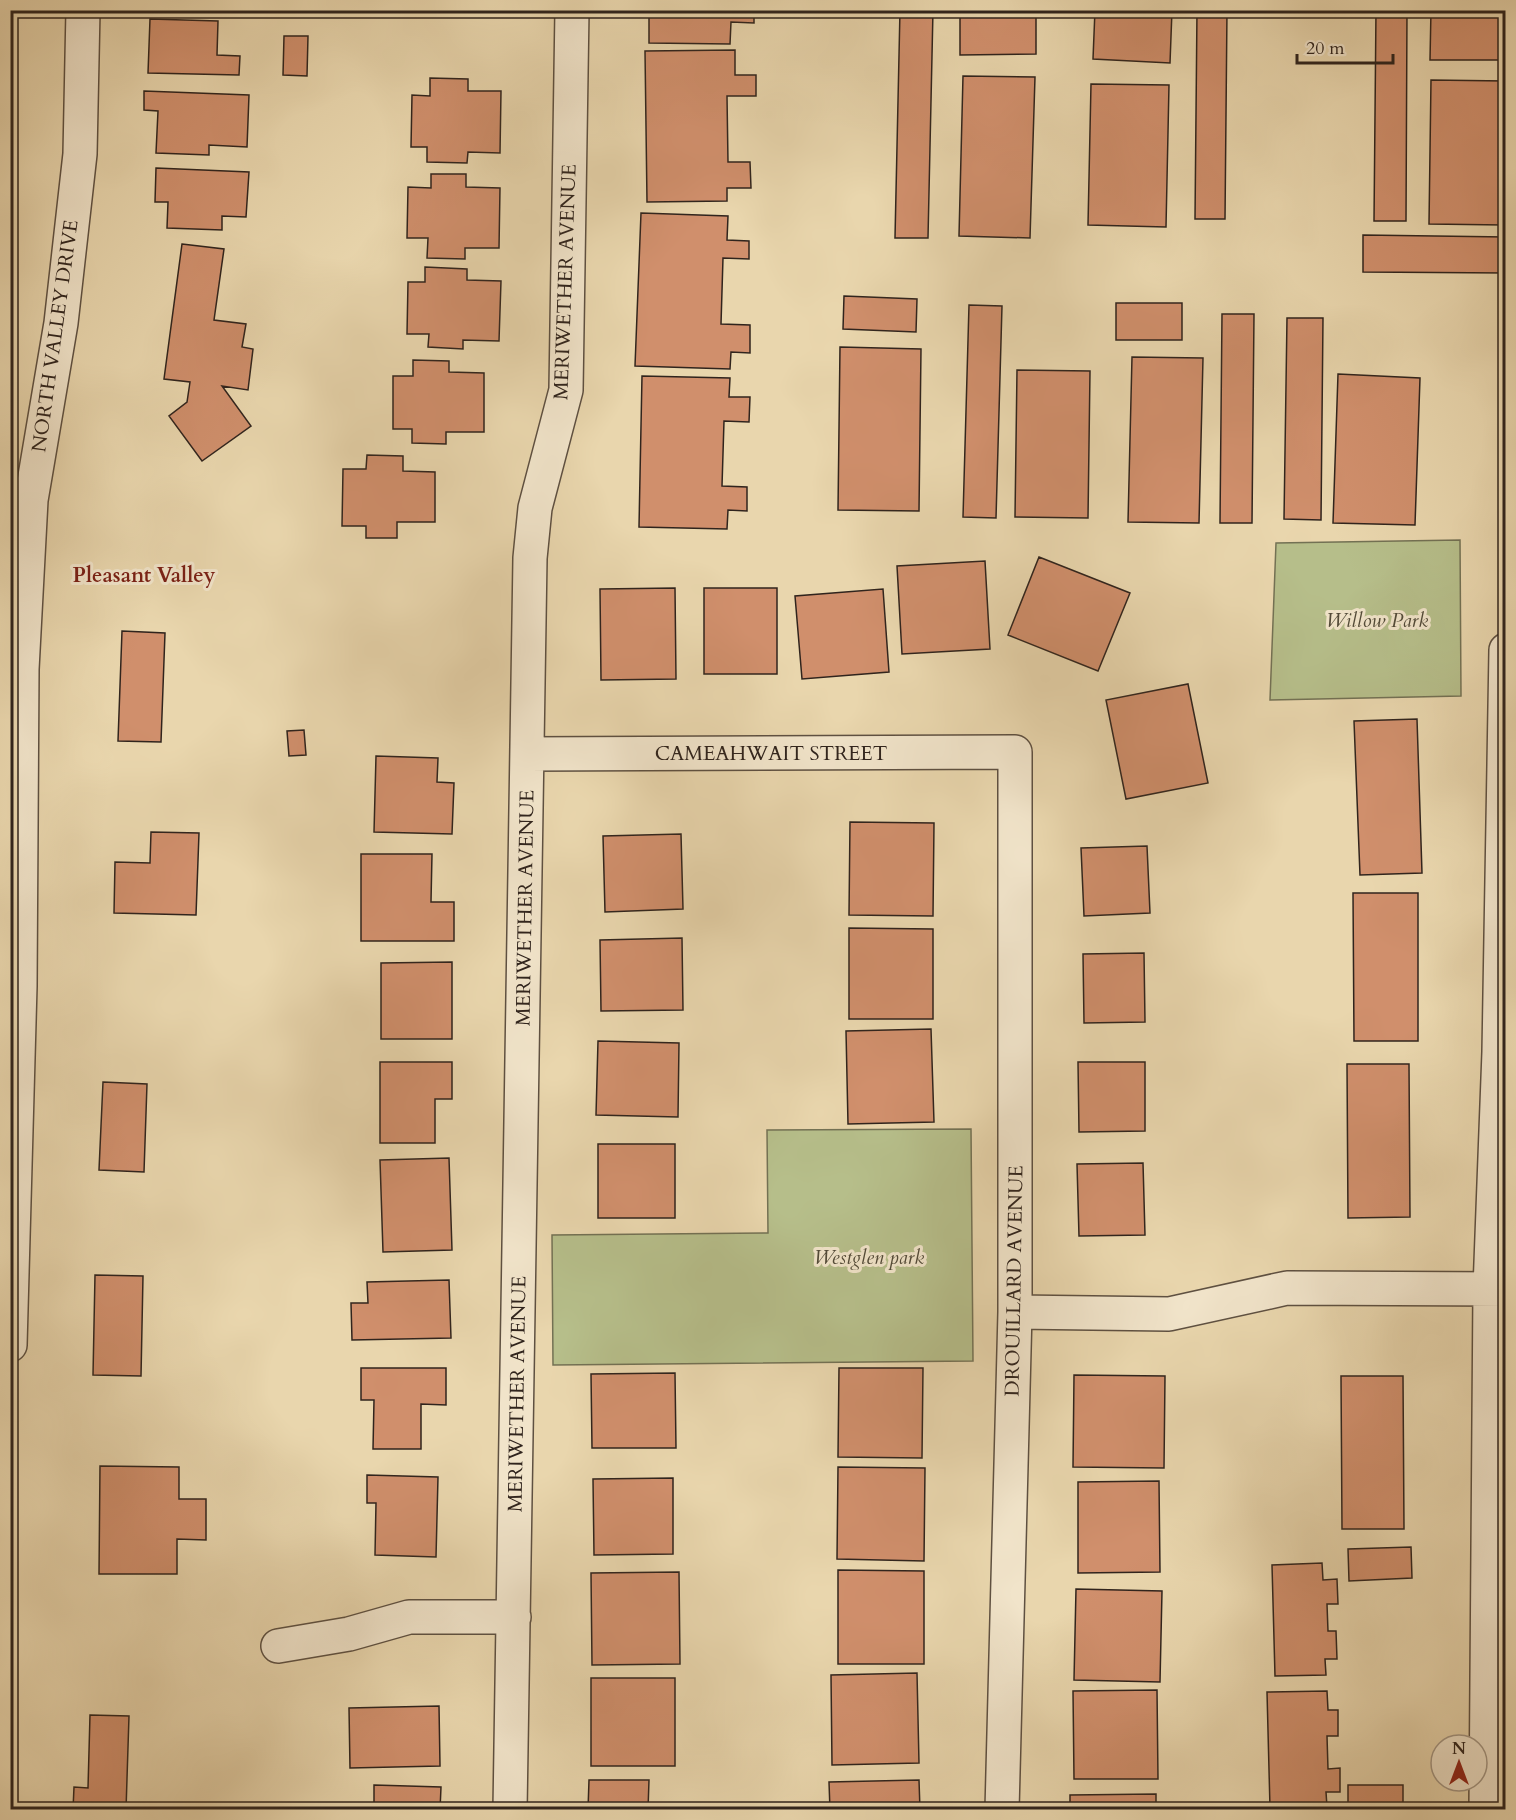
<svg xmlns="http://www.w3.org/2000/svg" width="1516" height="1820" viewBox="0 0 1516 1820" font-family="Cardo,serif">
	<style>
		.green { fill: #b6be8a; stroke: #737154; stroke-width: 1.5 }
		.building { fill: #d08f6c; stroke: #30241d; stroke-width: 1.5 }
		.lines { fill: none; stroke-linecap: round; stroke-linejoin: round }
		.minor-casing { stroke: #5e5041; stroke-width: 36 }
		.minor { stroke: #f1e4ca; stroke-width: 33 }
		.labels { text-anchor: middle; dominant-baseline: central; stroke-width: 6; stroke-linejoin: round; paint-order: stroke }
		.street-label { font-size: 20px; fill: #30241d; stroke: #f1e4ca }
		.park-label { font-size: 20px; font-style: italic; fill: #524a38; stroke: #f1e4ca }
		.neighbourhood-label { font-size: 21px; font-weight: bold; fill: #7a1f14; stroke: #f1e4ca }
	</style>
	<rect width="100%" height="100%" fill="#e9d6ad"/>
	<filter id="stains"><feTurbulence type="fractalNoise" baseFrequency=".00333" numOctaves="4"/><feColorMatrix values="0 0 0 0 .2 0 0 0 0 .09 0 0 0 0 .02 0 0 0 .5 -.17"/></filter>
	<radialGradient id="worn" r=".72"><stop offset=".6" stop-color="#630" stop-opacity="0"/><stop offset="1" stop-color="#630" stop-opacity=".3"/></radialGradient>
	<path class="green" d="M1460,540l1,156 -191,4 6,-157z
		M971,1129l2,232 -420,4 -1,-130 216,-2 -1,-103z"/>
	<path class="building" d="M649,10h105v13l-23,-1 -1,22 -81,-1z
		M900,10h33l-5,228h-33z
		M960,10h76v44l-76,1z
		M1095,10h77l-2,53 -77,-4z
		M1197,10h30l-2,209h-30z
		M1376,10h31l-1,211h-32z
		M1431,10h74v50h-75z
		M150,19l68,2 -1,34 23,1 -1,19 -91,-2z
		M284,36h24l-1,40 -24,-1z
		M735,50v25h21v21h-29l1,66h22l1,26h-24v13l-80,1 -2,-151z
		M963,76l72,1 -5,161 -71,-2z
		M430,78l38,1v12h33l-1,62 -32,-1 -1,11 -40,-1v-15h-16l1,-52 18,1z
		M1431,80l74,1 -1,144 -75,-1z
		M1091,84l78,1 -3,142 -78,-2z
		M144,91l105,4 -2,52 -38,-2v10l-53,-2 2,-42 -14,-1z
		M156,168l93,4 -3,45 -24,-1v14l-55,-2 1,-26h-13z
		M431,174h35v13l34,1 -1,60h-34v11l-38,-1 1,-20h-21l1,-51 23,1z
		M641,213l87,3 -1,24 22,1v18l-26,-1 -2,66 29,1v28l-19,-1 -1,17 -95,-3z
		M1363,235l143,2v36l-143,-1z
		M182,244l42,5 -10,71 32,4 -4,23 11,2 -5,41 -26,-4 29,40 -49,35 -33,-45 18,-14 3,-20 -26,-3z
		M425,267l42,2v11l34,1 -2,60 -36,-1v9l-35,-2 1,-13h-22l1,-52h17z
		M844,296l73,3 -1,33 -73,-3z
		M1116,303h66v37h-66z
		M969,305l33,1 -6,212 -33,-1z
		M1222,314h32l-2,209h-32z
		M1287,318h36l-2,202 -37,-1z
		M840,347l81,2 -2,162 -81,-1z
		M1132,357l71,1 -4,165 -71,-1z
		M413,360l36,1v11l35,1v59h-38v12l-34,-1v-14h-19v-53h20z
		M1017,370l73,1 -2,147 -73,-1z
		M1338,374l82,4 -5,147 -82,-2z
		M642,376l88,2 -1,19h21l-1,25 -25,-1 -2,65 25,1v24l-19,-1 -1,19 -88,-2z
		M367,455l36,1v15l32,1v50h-38v16h-31v-12h-24l1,-57h23z
		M1039,557l91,36 -32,78 -90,-36z
		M985,561l5,88 -88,5 -5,-88z
		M675,588l1,91 -75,1 -1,-91z
		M704,588h73v86h-73z
		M883,589l6,83 -87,7 -7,-83z
		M122,631l43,2 -4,109 -43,-1z
		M1188,684l20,99 -82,16 -20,-99z
		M1417,719l5,154 -62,2 -6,-154z
		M304,730l2,25 -17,1 -2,-25z
		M376,756l62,2 -1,24 17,1 -2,51 -78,-2z
		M850,822l84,1 -1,93 -84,-1z
		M151,832l48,1 -3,82 -82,-2 1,-51 35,1z
		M681,834l2,75 -78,3 -2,-76z
		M1147,846l3,67 -66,3 -3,-68z
		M361,854h71l-1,48h23v39h-93z
		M1353,893h65v148h-64z
		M849,928l84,1v90h-84z
		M682,938l1,72 -82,1 -1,-71z
		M1144,953l1,69 -61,1 -1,-69z
		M452,962v77h-71v-76z
		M931,1029l3,93 -86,2 -2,-93z
		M598,1041l81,2 -1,74 -82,-2z
		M380,1062h72v37h-17v44h-55z
		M1078,1062h67v69l-66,1z
		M1347,1064h62l1,153 -62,1z
		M103,1082l44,2 -3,88 -45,-2z
		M598,1144h77v74h-77z
		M449,1158l3,92 -69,2 -3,-92z
		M1143,1163l2,72 -66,1 -2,-72z
		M95,1275l48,1 -2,100 -48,-1z
		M449,1280l2,58 -99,2 -1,-37h17l-1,-21z
		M361,1368h85v37l-25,-1v45h-48l1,-49h-13z
		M839,1368h84l-1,90 -84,-1z
		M675,1373l1,75h-84l-1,-74z
		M1074,1375l91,1 -1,92 -91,-1z
		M1341,1376h62l1,153h-62z
		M100,1466l79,1v32h27v41l-29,-1v35h-78z
		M838,1467l87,1 -1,93 -87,-2z
		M367,1475l71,2 -2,80 -61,-2 1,-52h-9z
		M673,1478v76l-79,1 -1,-76z
		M1159,1481l1,91 -82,1v-91z
		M1411,1547l1,31 -63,3 -1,-32z
		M1322,1563l1,17 14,-1 1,25h-11l1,27h8l1,28h-12l1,16 -51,1 -3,-111z
		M838,1570l86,1v93h-86z
		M679,1572l1,92 -88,1 -1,-92z
		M1076,1589l86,2 -2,91 -86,-2z
		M917,1673l2,90 -87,2 -1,-90z
		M591,1678h84v88h-84z
		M1157,1690l1,89h-84l-1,-88z
		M1327,1691l1,19h10v26h-11l1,33 12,-1v24h-14l1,15 -57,1 -3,-116z
		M439,1706l1,60 -90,2 -1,-60z
		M90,1715l39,1 -3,94h-53l1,-23 14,1z
		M589,1780h60l-1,30h-60z
		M919,1780l1,30h-90l-1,-28z
		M374,1785l67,2 -1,23h-66z
		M1348,1785h55v25h-55z
		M1156,1794v16h-86v-15z"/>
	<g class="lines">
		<defs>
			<path id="minor" d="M527,754l488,-2v560l-13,498
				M1015,1312l154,2 118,-26 219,1
				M10,1345l10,-359 2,-317 9,-169 30,-177 19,-169 3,-144
				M278,1646l71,-12 60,-17h105
				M510,1810l20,-1252 5,-50 31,-118 6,-380
				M1486,1810l4,-521 9,-237 7,-402"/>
		</defs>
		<use href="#minor" class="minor-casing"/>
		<use href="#minor" class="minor"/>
	</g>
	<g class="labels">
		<g class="street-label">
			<text transform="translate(565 282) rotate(-88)">MERIWETHER AVENUE</text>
			<text transform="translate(55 336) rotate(-82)">NORTH VALLEY DRIVE</text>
			<text x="771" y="753">CAMEAHWAIT STREET</text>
			<text transform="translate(525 908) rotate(-89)">MERIWETHER AVENUE</text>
			<text transform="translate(1014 1281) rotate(-89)">DROUILLARD AVENUE</text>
			<text transform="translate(517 1394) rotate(-89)">MERIWETHER AVENUE</text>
		</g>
		<g class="park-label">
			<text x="1377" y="620">Willow Park</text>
			<text x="869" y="1257">Westglen park</text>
		</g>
		<g class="neighbourhood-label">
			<text x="144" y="575">Pleasant Valley</text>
		</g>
	</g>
	<rect width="1516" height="1820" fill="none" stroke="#e9d6ad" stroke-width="36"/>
	<rect x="12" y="12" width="1492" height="1796" fill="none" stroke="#30241d" stroke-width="3"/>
	<rect x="18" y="18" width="1480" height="1784" fill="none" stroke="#30241d" stroke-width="1.5"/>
	<g transform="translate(1459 1763)"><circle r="28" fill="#f1e4ca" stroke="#a49785" stroke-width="1.5"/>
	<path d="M0-4.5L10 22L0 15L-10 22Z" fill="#8f2418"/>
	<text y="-9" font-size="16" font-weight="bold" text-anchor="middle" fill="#30241d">N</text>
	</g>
	<path d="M1297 54v9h96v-9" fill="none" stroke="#30241d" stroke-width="3"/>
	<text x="1306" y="54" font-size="18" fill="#30241d" stroke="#f1e4ca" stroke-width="4.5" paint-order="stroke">20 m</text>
	<rect width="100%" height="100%" filter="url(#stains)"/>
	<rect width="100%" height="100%" fill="url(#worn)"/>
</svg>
